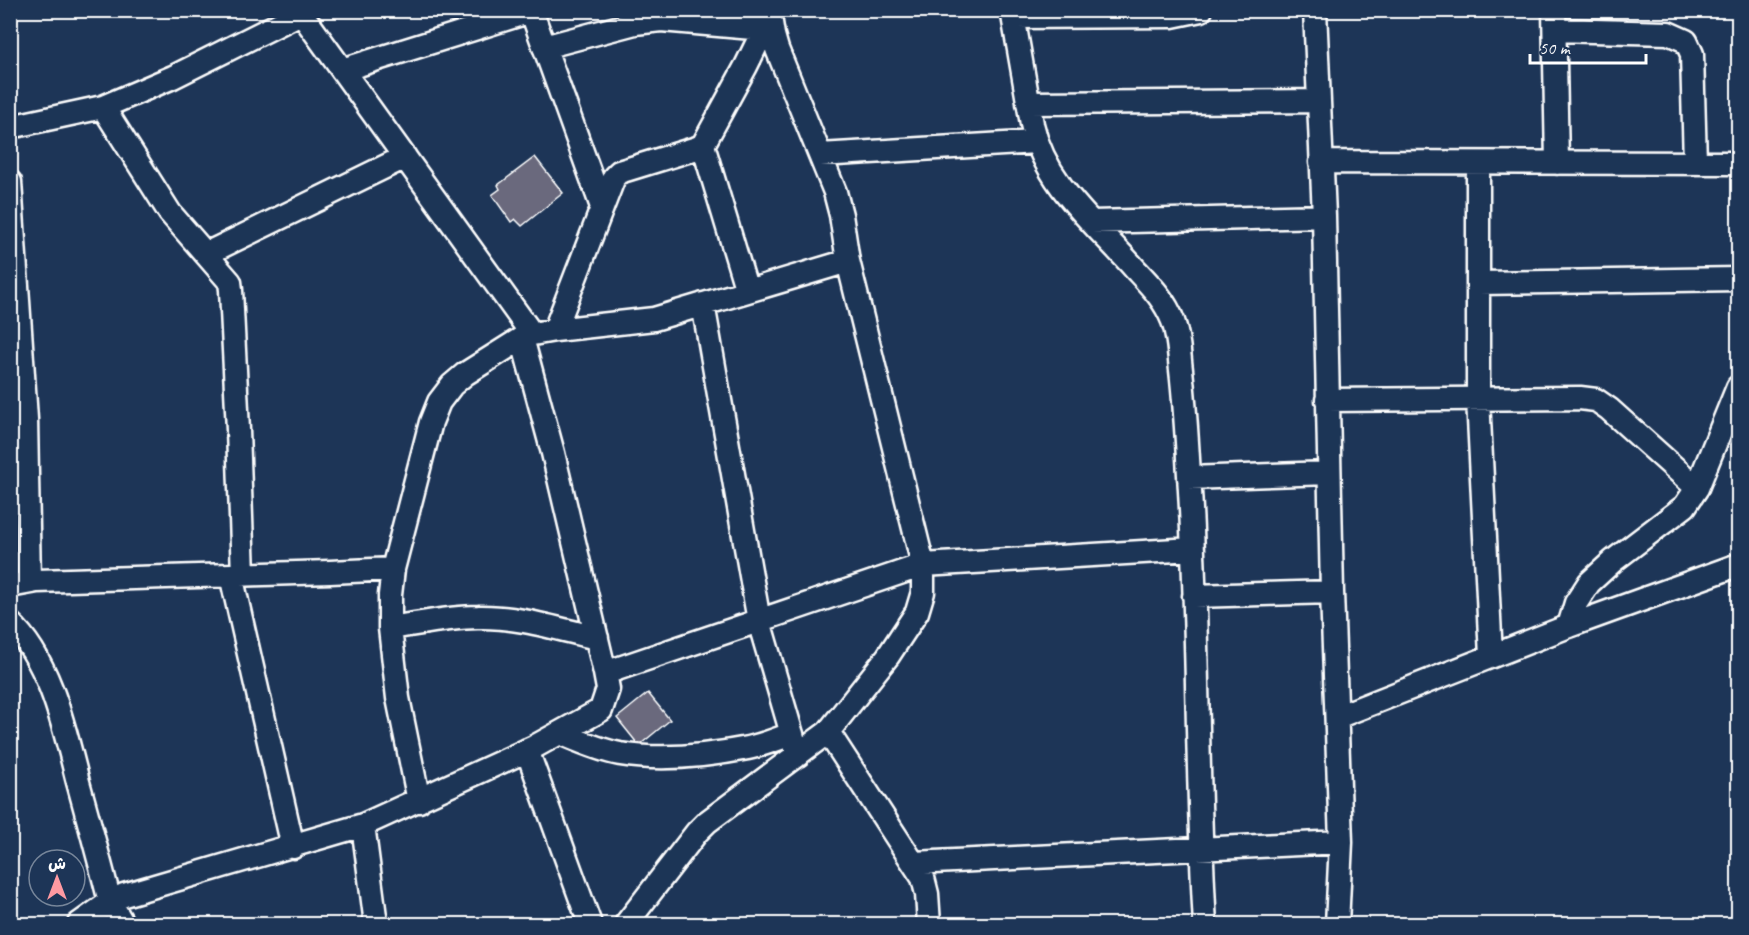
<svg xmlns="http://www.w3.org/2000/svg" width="1749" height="935" viewBox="0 0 1749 935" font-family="Caveat,'Playpen Sans Arabic',sans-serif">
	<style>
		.building { fill: #6a697d; stroke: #fff; stroke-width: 1.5 }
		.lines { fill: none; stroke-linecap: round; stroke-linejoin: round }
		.minor-casing { stroke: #fff; stroke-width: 27 }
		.minor { stroke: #1d3557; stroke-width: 22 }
	</style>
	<rect width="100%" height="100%" fill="#1d3557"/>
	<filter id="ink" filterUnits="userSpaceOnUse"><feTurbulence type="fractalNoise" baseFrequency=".0167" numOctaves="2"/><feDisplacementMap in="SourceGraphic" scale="12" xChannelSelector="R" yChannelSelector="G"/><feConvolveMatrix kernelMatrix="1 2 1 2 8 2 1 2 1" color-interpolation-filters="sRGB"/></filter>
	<g filter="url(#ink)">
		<path class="building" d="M535,157l28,36 -41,33 -7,-7 -4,3 -19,-27 8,-6 -2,-4z
			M648,693l22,27 -28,23h-5l-20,-25z"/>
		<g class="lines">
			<defs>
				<path id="minor" d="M299,10l233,324
					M531,10l71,197
					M1012,10l20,114c13,61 65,101 104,146 15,16 29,30 37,51 6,16 6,33 8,49 4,35 6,70 8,105 10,149 7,300 16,449
					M1315,10l9,206 8,376 9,250 -4,82
					M1554,10l3,153
					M1014,17l158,-1 29,-6
					M1555,30l113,3 18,8 6,13 3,109
					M544,47l91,-24 26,-3 103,9
					M342,70l189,-59
					M1028,103l291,-2
					M103,107l67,106 60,69 1,8 7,140 5,145
					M10,127l93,-20 70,-30 128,-64 1,-3
					M703,145l44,146
					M820,155l216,-13
					M1321,162l417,1
					M1478,163v236l13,257
					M10,182l16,237 3,163
					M1092,222l232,-6
					M206,254l199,-97
					M1478,283l260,-4
					M703,304l56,317 39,134
					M555,330l59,-153 5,-5 78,-24 6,-3 43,-79 25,-51
					M1327,400l253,-2 16,2 13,9 88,79
					M1189,478l140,-5
					M231,575l62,272
					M10,586l27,-5 293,-9 63,-3
					M1194,596l138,-4
					M10,623c40,36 55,108 68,159 11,40 22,80 32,120l13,22
					M1569,626l7,-23 13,-20 24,-22 72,-55 12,-18 41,-101
					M390,628c29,-4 58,-11 88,-11 40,-1 80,12 119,21
					M605,673l318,-108 270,-16
					M1337,717l232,-91 169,-61
					M828,732l95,146 4,16 2,30
					M560,733c19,8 39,17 60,21 42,7 87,2 128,-6 15,-3 29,-9 44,-14
					M527,750l63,174
					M419,801l-21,-103 -8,-70v-33l3,-26 38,-147 8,-20 13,-17 13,-11 62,-39 28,-5 99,-11 194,-58
					M363,825l13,99
					M914,863l427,-21
					M79,924l31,-22 14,-7 239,-70 171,-78 67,-37 7,-21 -3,-16 -52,-220 -31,-115
					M626,924l71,-92 10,-10 121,-90 60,-76 29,-44 6,-20v-27l-75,-304 -7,-46 -6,-23 -58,-143 -4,-14 -4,-25"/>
			</defs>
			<use href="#minor" class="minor-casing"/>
			<use href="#minor" class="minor"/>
		</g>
	</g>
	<rect width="1749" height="935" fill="none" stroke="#1d3557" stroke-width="36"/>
	<rect x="18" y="18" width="1713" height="899" fill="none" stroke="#fff" stroke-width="2" filter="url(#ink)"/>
	<g transform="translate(57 878)"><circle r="28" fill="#1d3557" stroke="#77869a" stroke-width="1.5"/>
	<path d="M0-4.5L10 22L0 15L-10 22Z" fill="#ff9aa2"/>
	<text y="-9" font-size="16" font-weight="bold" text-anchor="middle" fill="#ffffff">ش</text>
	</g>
	<path d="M1530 54v9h116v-9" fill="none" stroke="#ffffff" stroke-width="3"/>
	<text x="1539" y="54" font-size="18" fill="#ffffff" stroke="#1d3557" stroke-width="4.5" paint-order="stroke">50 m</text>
</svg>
